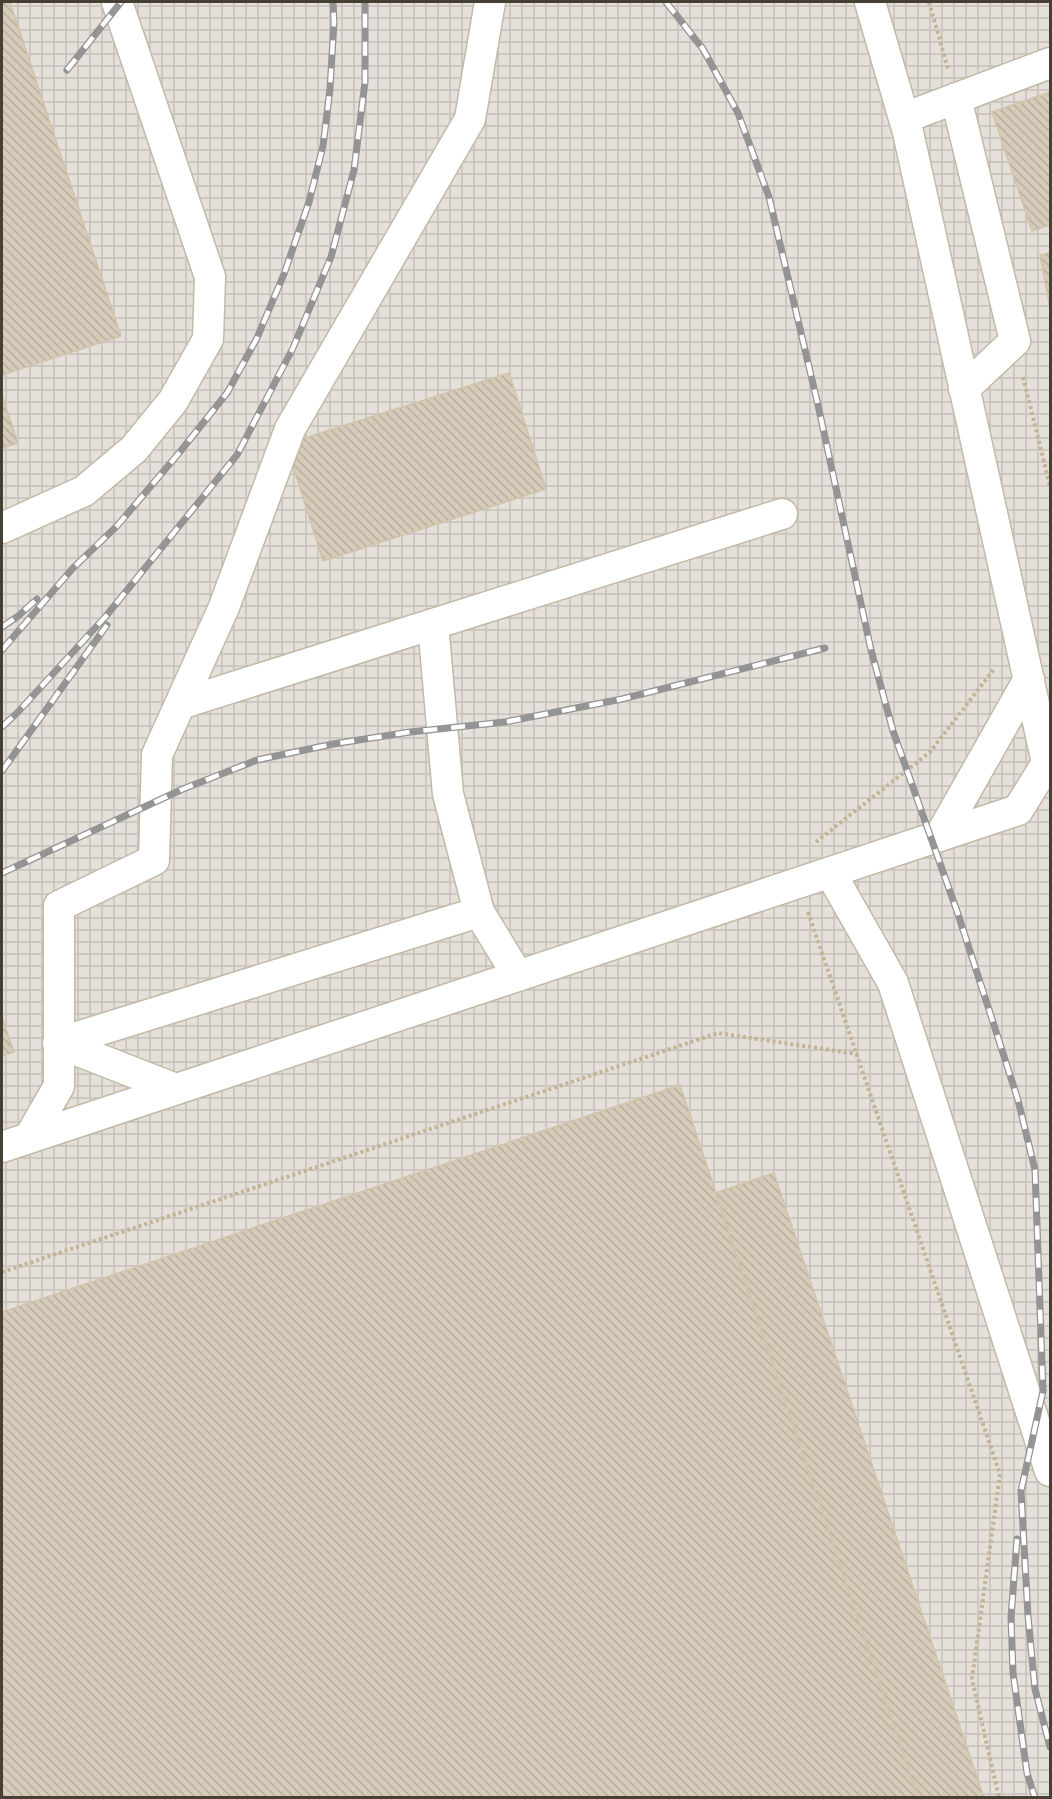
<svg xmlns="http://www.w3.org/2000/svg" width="1052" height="1799" viewBox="0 0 1052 1799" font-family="Helvetica,sans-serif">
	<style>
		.industrial { fill: url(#industrial-grid) }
		.building { fill: url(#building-back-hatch); stroke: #d1c4ab; stroke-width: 1.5 }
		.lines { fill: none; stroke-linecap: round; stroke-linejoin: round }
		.minor-casing { stroke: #c2baa8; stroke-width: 33 }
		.path { stroke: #c2b495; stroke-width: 4; stroke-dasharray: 3 3; stroke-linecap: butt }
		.minor { stroke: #fff; stroke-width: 30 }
		.rail-casing { stroke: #949494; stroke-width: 7 }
		.rail { stroke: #fff; stroke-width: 4.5; stroke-dasharray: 14; stroke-linecap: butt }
	</style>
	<defs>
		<pattern id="industrial-grid" width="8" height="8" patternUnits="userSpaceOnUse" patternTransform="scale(1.5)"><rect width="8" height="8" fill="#e5e0d9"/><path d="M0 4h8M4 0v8" fill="none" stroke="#c6c1bb"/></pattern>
		<pattern id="building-back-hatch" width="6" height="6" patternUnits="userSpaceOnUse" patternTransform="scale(1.5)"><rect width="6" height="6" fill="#d6cbb8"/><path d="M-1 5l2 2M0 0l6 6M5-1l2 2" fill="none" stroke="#b9af9f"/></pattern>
	</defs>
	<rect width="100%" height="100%" fill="#f3efe3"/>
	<path class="industrial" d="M2,2h1048v1795h-1048z"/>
	<path class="building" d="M2,2h8l111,334 -119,39z
		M1050,92v133l-18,6 -40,-119z
		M1050,253v55l-10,-53z
		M509,373l37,116 -223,72 -37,-117z
		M2,395l16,48 -16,5z
		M2,1017l12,35 -12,4z
		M680,1085l238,713h-916v-486z
		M774,1173l210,625h-66l-203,-605z"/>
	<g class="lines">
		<defs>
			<path id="minor" d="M956,98l59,243 -51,48
				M904,118l146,-55
				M2,528l82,-37 50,-42 39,-48 35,-62 2,-62 -93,-275
				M433,624l15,170 31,118
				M180,704l602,-190
				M940,836l89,-157
				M830,872l63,111 157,488
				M58,1043l421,-131 39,64
				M58,1043l118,46
				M29,1138l30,-52v-180l95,-46 3,-105 67,-148 66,-178 180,-310 20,-117
				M2,1147l1016,-337 29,-47 -139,-631 -38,-130"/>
		</defs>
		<use href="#minor" class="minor-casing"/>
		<path class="path" d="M929,2l19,67
			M1023,377l27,109
			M816,842l114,-90 64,-83
			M808,912l192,562 -28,205 27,119
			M2,1272l716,-239 139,21"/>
		<use href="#minor" class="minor"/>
		<defs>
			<path id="rail" d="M666,2l37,47 35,64 31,84 49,208 53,245 22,81 65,183 34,105 26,81 17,70 8,221 -22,100 7,125 7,73 15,58
				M67,70l54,-68
				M2,627l15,-10 20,-18
				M2,650l71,-82 44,-42 62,-73 48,-60 30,-55 27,-64 25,-72 14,-56 7,-57 4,-67 -1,-20
				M2,727l16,-15 88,-96 131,-161 56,-107 38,-91 23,-87 11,-88v-80
				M2,771l105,-146
				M2,873l181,-84 74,-29 76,-16 77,-12 95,-10 117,-23 203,-51
				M1017,1539l-6,78 2,56 14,100 8,25"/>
		</defs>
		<use href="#rail" class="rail-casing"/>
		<use href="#rail" class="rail"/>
	</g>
	<rect width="1052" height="1799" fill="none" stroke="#463f33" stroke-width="6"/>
</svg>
